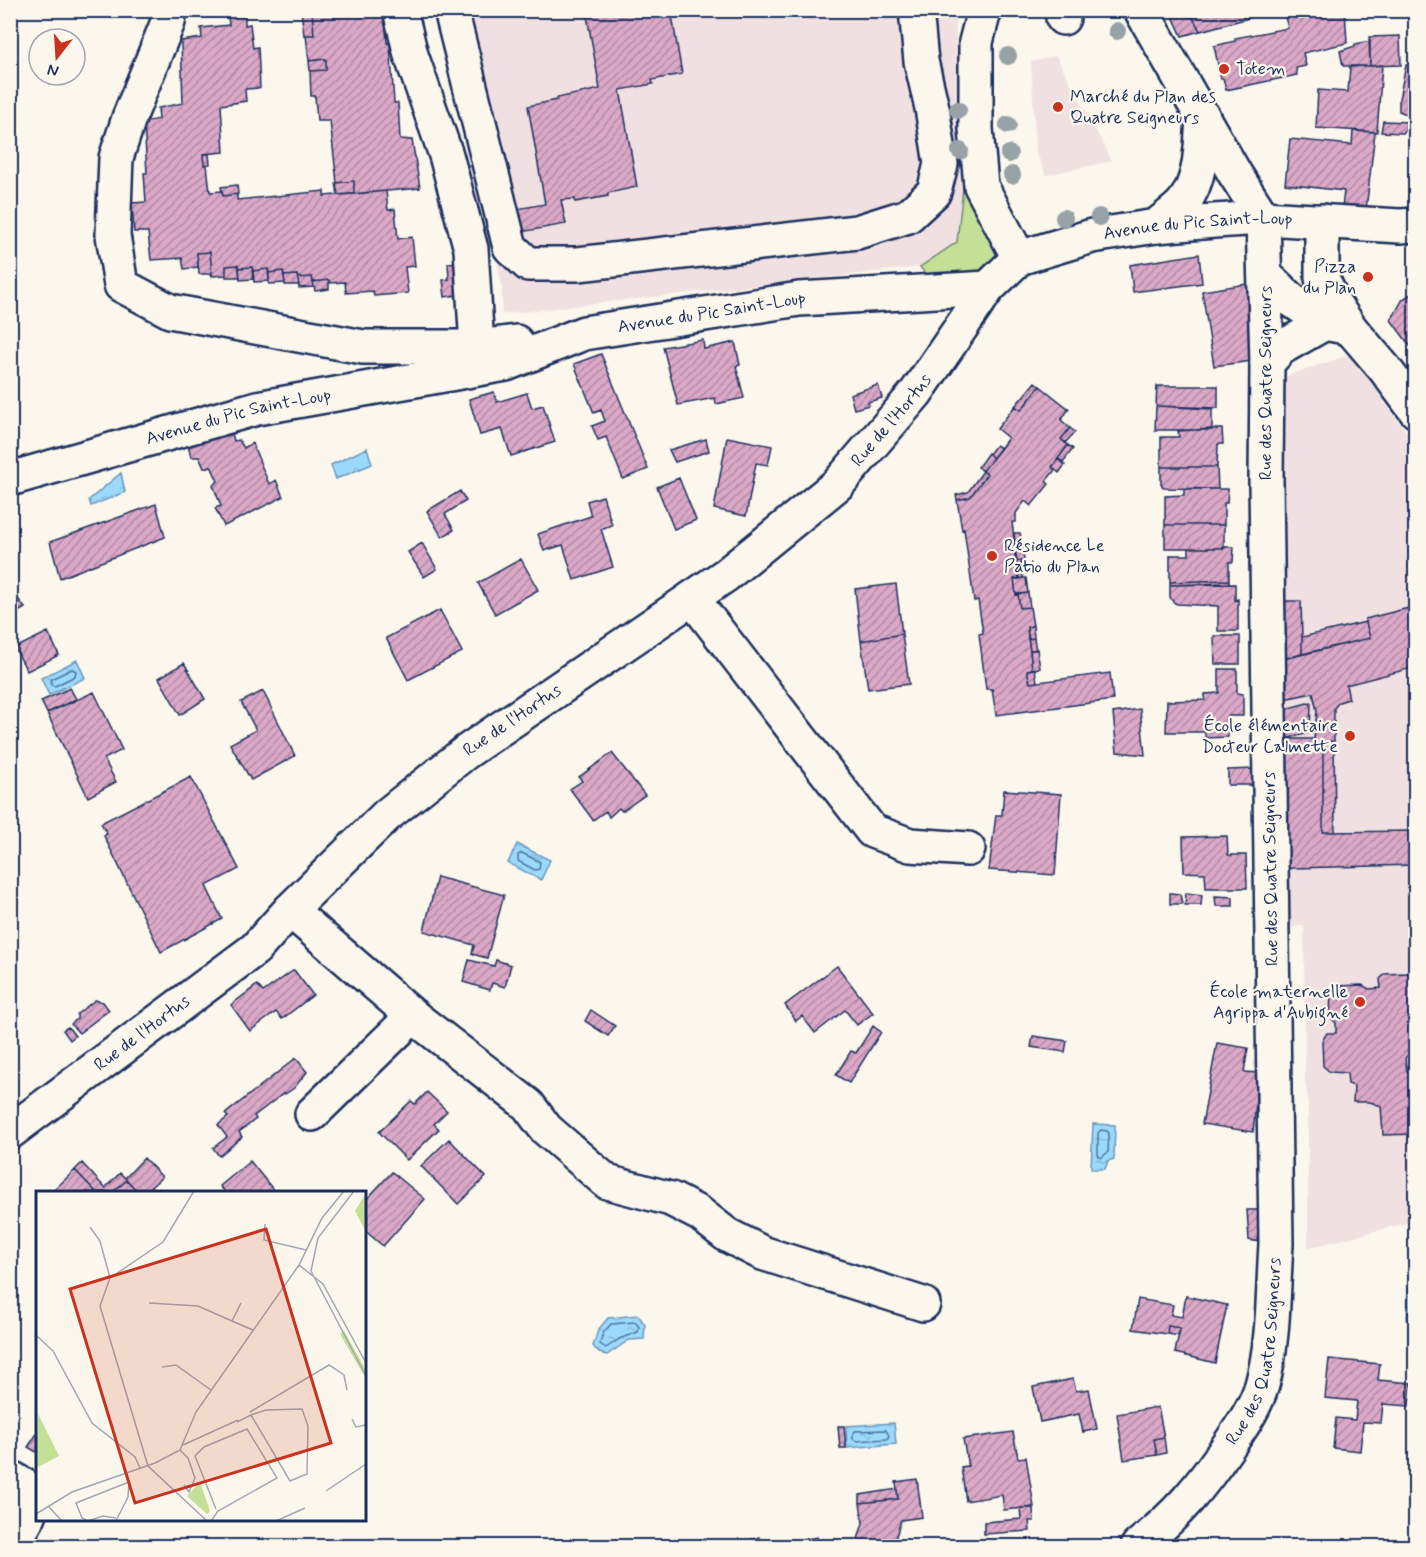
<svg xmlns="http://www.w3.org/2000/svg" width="1426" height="1557" viewBox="0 0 1426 1557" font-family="Mynerve,sans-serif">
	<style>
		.built { fill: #f1e0e1 }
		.green { fill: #c4df96; stroke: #70877a; stroke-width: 1.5 }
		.water { fill: url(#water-ripples); stroke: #6896bd; stroke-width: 1.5 }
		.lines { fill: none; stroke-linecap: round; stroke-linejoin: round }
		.shore { stroke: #4f739e; stroke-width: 1.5 }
		.building { fill: url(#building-hatch); stroke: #1b2f5e; stroke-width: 1.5 }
		.minor-casing { stroke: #1b2f5e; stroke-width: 38 }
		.major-casing { stroke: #1b2f5e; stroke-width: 38 }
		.minor { stroke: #fbf7ec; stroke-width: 33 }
		.major { stroke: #fbf7ec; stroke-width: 33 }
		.tree { fill: #97a1a6 }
		.poi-dot { fill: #c8321e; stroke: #fbf7ec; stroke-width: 2 }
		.labels { text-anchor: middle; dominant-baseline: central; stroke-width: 4.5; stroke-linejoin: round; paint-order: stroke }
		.poi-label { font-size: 18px; fill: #1b2f5e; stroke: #fbf7ec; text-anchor: start }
		.street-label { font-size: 18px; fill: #1b2f5e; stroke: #fbf7ec }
		.inset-road { fill: none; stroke: #a1a7b3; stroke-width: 1.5 }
		.view { fill: #c8321e; fill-opacity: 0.15; stroke: #c8321e; stroke-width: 3 }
		.inset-edge { fill: none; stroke: #1b2f5e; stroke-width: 3 }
	</style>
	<defs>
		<pattern id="water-ripples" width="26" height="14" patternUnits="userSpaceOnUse" patternTransform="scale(1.5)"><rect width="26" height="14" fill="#9cdafd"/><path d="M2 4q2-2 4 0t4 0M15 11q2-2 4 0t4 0" fill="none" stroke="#86bbdb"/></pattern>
		<pattern id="building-hatch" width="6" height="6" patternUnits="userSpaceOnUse" patternTransform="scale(1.5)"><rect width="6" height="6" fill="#dba9c7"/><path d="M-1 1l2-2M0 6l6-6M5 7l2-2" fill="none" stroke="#b18aa5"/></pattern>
	</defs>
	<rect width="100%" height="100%" fill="#fbf7ec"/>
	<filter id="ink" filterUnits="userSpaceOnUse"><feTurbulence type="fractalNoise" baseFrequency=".0167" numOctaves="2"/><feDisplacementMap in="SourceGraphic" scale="12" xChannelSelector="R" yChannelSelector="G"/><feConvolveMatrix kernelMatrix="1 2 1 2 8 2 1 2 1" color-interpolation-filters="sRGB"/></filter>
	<g filter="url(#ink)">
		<path class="built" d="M440,11h515l8,177 -6,54 -37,25 -418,47v-26l-16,-88z
			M1056,56l56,105 -66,14 -10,-23 -5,-90z
			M1352,354l64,93 -1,774 -107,27v-148l-3,-20 -1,-155 -15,3 -2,-48 -5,-287 2,-216z"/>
		<path class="green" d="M970,180l31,70 -6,17 -11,9 -54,4 -10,-13 37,-25 6,-54z"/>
		<path class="water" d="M367,448l5,16 -36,15 -5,-14z
			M121,473l4,19 -34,14 -2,-6z
			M77,660l8,18 -36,17 -8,-17z
			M517,844l33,16 -9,20 -33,-17z
			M1093,1124l22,1 -1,34 -6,2 -3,8h-14z
			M1410,1270h5l1,49 -9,1z
			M638,1315l7,10 -1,14 -15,1 -22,15 -8,-2 -6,-7 5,-16 10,-12z
			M894,1423l2,21 -49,4 -1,-22z"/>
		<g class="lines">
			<path class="shore" d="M72,669l4,2 -1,5 -20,10 -4,-1v-6z
				M522,853l18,9 -1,7 -4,1 -17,-9v-6z
				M1101,1130l6,1 2,2 -1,19 -7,6 -3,-3v-22z
				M635,1322l4,5 -1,5 -19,7 -13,9 -6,-4 3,-11 8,-9z
				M886,1430l3,6 -2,3 -31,2 -3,-2v-5l2,-3z"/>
		</g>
		<path class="building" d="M301,10h11l2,25h-10z
			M312,10h57l1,7h15l2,26h3l4,60h4l2,36 12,1 8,48 -66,6v-13l-17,2 -7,-62h-13l-2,-25h-4l-1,-25 16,-1v-11l-17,2 -3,-26h8z
			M586,10h85l11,64 -30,6 1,4 -33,6 17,97 -29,6v3l-33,6v-3l-14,1 5,24 -45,8 -4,-23 28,-5 -17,-98 29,-6v-2l43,-9z
			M1170,10h19l11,21 -18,5z
			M1189,10h90l-79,21z
			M1283,10h18l1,4 13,-4h30l2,33 -44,10 3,13 -10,2 1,7 -71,15 -3,-12 -2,1 -7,-33 21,-5v-3l53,-10z
			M1398,10h18v7l-4,4z
			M245,15v10l5,-1 3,24 5,-1 2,41 -15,1 1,12 -25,4 3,47 -21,2 1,11h3l3,27 12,-1 1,5 14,-2v6l87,-9v5l62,-5 2,19 7,-1 3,30 14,-2 3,29 -10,1 3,26 -34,3 -1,-5 -27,2 -1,-11 -16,1v-3l-16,2 -1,-5 -14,1 -1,-3 -13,1 -1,-5 -14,2 -1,-4 -15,2 -1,-4 -13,1 -1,-3 -12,1v9l-14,1 -2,-24 -13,1 1,14 -14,2 -2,-11 -31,2 -3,-28h-14l-2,-29 14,-1 -2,-29h3l-3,-51 15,-3 -1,-11 25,-5 -2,-62 21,-3 -1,-10 28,-3 -1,-8z
			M1400,36l1,29 -31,1 -1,-29z
			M1370,41v25h-27l-3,-15 15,-5v-2z
			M326,59v11l-16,1 -1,-10z
			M1382,65l-5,67 -61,-4 2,-38 30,2 2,-25z
			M1406,65h10v41l-5,10 -12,-5v-12z
			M1383,121l26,1 -5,11 -23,-1z
			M1353,131l22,1 -9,78 -24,-3 2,-16 -59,-7 5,-45 62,6z
			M203,154h6l1,10 -6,1z
			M354,181v13l-16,1 -2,-12z
			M237,185l1,9 -15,2 -2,-9z
			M210,252l2,22h-13l-2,-21z
			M1199,254l3,29 -69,9 -3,-27z
			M460,262l4,32 -19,3 -2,-17 6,-1 -1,-16z
			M238,265l2,12h-14v-11z
			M252,267l1,12 -13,1 -1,-12z
			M268,269l1,12 -15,1 -1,-11z
			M283,271l2,12 -16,1v-11z
			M297,275l2,10h-14l-1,-9z
			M312,277l2,10 -15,1 -1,-10z
			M329,280v9l-14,2 -2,-9z
			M1246,284l6,32v45l-38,5 -12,-75z
			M1416,291v63l-25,-34 12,-21z
			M703,340l1,9 31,-7 5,23 -4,1 8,32 -28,6 -1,-6 -37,7 -15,-58z
			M601,354l47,115 -25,10 -17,-42 -8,3 -6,-14 13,-5 -4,-11 -7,3 -20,-49z
			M1035,382l5,4 -19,24 -6,-4z
			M878,385l4,13 -14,4 1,3 -15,4 -4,-15z
			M1040,386l29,23 -8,11 9,8 -9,11 7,6 -16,22 3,3 -9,11 3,3 -18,22 -6,-5 -9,12v9h-4l7,57h-5l2,16 2,-1 2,14 10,-1 3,19 -6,1 5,42 -5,1 3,13 80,-10 3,27 -117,15 -4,-26h-6l-7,-55 4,-1 -5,-33 -4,1 -10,-72 -2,1 -5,-30 13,-3 17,-23 -4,-3 25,-33 -11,-9 18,-23 6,4z
			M1157,386h61v22l-62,-2z
			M494,392l3,10 30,-9 5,15 11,-3 12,37 -44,14 -9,-27 -22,6 -11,-36z
			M1156,406l56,3v21h-57z
			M230,426l4,15 5,-1 5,8 8,-5 17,41 7,-4 7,17 -59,29 -9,-18 6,-2 -8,-21 5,-4 -7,-15 -7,2 -5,-11h-8l-4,-16z
			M1070,428l5,4 -10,11 -4,-4z
			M1212,429h10l1,15h-5l-1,23h-56v-30h18l-1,-6z
			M727,437l45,9 -4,19 -12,-2 -10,53 -32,-7z
			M706,439l3,12 -34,11 -6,-12z
			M996,445l5,3 -8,10 -4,-4z
			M1068,445l5,4 -10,13 -5,-3z
			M988,453l5,5 -10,13 -5,-4z
			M1058,459l7,6 -6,8 -7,-6z
			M1161,467h56l1,22 -54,-1 -3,-4z
			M983,471l4,3 -17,23 -13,3 -1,-5 12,-3z
			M679,478l17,42 -22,9 -17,-42z
			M1184,489h44l-1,14h-3v22h-59v-29l19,-1z
			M460,491l6,10 -21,13 9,16 -12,7 -15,-26z
			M603,496l9,29 -11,4 12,38 -39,13 -11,-35 -19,6 -6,-17 53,-18 -4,-15z
			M156,504l9,33 -105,41 -10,-36z
			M1165,525h59v23h-59z
			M1014,533h6l3,16 -7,1z
			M422,543l15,26 -13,8 -16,-25z
			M1223,547h11l-1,15h-4v18l-59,2v-27h19v-7h35z
			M1023,549l1,12h-8l-2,-11z
			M521,559l17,31 -43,24 -17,-31z
			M1016,561h5l2,17 -4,1z
			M1023,578h3l2,15 -12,2 -2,-16z
			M1229,580v3l-59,2v-3z
			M896,584l6,50 -41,7 -6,-52z
			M1235,584v16l3,-1v32h-20v-25l-41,-2 -4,-2 -3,-5v-12z
			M1028,593l2,14 -10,1 -2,-14z
			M16,596l9,12 -12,7 -3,-4v-11z
			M1283,601h18l1,36v17l-18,5z
			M1409,608l2,5 5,-1v55l-70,18 3,14 -10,3 -5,6v33l-11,1v90l93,-1v34l-124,3 -5,3 -2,-132h29l3,-28 -4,-18 -29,6v-40l86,-21 -5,-19z
			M440,610l22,42 -54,28 -22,-42z
			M1366,622l4,16 -68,16v-17z
			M1033,626l1,12 -6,1 -1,-12z
			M48,632l11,23 -32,16 -12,-23z
			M902,634l7,50 -41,5 -7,-48z
			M1214,636h26v28h-25z
			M1034,638l2,12h-6l-2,-11z
			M1037,649l3,19 -8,1 -2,-19z
			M184,663l21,36 -25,16 -21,-37z
			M1035,669l2,13 -7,1 -3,-13z
			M1219,669h18v24l6,1v22h-15v21l-23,1v-6h-39l1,-31 38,-1v-6l14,-1z
			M70,688l6,11 -29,14 -6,-12z
			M263,691l32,65 -44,24 -21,-36 26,-14 -15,-28z
			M94,692l28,58 -18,9 12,23 -28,15 -41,-84z
			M1311,702l-1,31 -25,6v-30z
			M1140,709l5,46 -28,-3 -4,-39z
			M1334,741l1,91h-12v-90z
			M612,753l33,42 -23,16 -3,-3 -10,9 -3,-6 -13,9 -23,-31 12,-8 -3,-4z
			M1254,769l1,16h-27v-15z
			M191,777l48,92 -33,17 16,33 -61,33 -57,-116 3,-2 -6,-11z
			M1004,790l57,4 -6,81 -66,-5 7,-55h6z
			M1227,836l1,19h18l1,33h-41l-1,-15 -21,-1 -1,-35z
			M437,877l67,18 -17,63 -15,-4 2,-9 -50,-14z
			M1170,893l10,1 2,10h-12z
			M1186,893l16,2 -1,10h-16z
			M1215,896l18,1v9h-17z
			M469,960l25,6 2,-6 15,5 -6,22 -13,-4 -2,7 -27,-8z
			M1416,964v10l-4,3 -5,-4z
			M837,966l36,47 -16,12 -12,-15 -30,23 -13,-17 -6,5 -11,-16z
			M294,970l19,25 -31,24 -6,-7 -26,19 -19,-26 26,-20 6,7z
			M1407,973l5,4 4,-3v74l-11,10 2,13 9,8v55l-33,1 -2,-29 -11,-4h-17l1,-16 -6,-2 -1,-11 -17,-1 -7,-6 -1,-25 5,-8h9v-10l-6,-6 1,-26 4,-5 27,-1 7,4 12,-1 -1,-9 5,-5z
			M95,1000l8,2 6,8 -30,23 -8,-9 6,-5v-5z
			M591,1010l24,16 -7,10 -23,-15z
			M873,1026l8,6 -32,51 -13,-8 15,-24 5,2z
			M68,1027l7,9 -5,4 -7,-10z
			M1033,1036l34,5 -2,11 -34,-5z
			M1217,1043l31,5 -4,24 15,1 -6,59 -51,-8z
			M296,1058l11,14 -13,16 -9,6 -1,-1 -30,23 2,3 -17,13 3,5 -23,19 -6,-8 14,-11 -9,-12 10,-8 -3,-3z
			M427,1092l20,19 -13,13 5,5 -32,31 -28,-28 32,-31 4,3z
			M449,1139l37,38 -28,27 -37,-38z
			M144,1158l18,19 -17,15h-7l-13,-14z
			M250,1161l25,31h-50l-5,-6z
			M82,1163l23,25 15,-15 7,7 -14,12h-17l-21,-22z
			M75,1170l21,22h-44z
			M392,1172l33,27 -42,47 -19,-16v-11l4,-3 -4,-3v-11z
			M127,1180l11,12h-25z
			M1247,1210h11l3,32 -12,-2z
			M1186,1296l41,9 -12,58 -40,-10 5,-25 -12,-2 -1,8 -34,-5 5,-30 35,6 -2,10 11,2z
			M1168,1326l12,2 -1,8 -12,-2z
			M1329,1359l51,5 -2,16 33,3 -2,23 -26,-2 -2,19 -18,-1 -3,29 -27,-3 3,-30 19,2 2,-19 -32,-3z
			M1073,1379l3,12 13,-2 8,40 -14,3 -4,-18 -39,8 -7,-35z
			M1158,1407l6,30 -10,2 3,16 -33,5 -7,-46z
			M838,1426h6l2,22h-6z
			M38,1432v21l-10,-6z
			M1013,1432l5,26 8,-1 8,50 -30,3 -2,-15 -36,6 -5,-34 7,-1 -5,-27z
			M1164,1437l2,16 -9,2 -3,-16z
			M917,1479l5,38 -21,3 -8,26h-37l7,-23 -3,-20 38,-4 -2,-17z
			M897,1489l1,10 -38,4v-8z
			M1020,1508h13l1,13h-5l1,10 -46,3v-12l37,-3z
			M759,1537l4,9h-22l-1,-2z
			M817,1537l2,9h-18l-1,-6z"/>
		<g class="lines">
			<defs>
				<g id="minor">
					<path d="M170,10l-2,12 -39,96 -13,40 -3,77 8,50 49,26 193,36h114l39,-5"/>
					<path d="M400,10l11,45 35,100 25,94 6,98"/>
					<path d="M451,10l59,237 18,17h50l279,-32 51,-16 26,-24 7,-28 -9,-56 -11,-47 -5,-51"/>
					<path d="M986,10l-3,5 -7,27v87l5,57 38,72"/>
					<path d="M1063,18v-8"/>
					<path d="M1322,221v57l12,26 16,24 35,41 31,42"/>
					<path d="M1156,226c8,-7 21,-15 28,-24 18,-23 17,-58 19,-85"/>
					<path d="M1265,275l25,24 35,24 25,5"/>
					<path d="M1267,363l14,-15 44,-25"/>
					<path id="s1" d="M10,479l247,-71 249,-44 78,-31 215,-34 189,-11"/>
					<path d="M692,598l180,233 38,14 58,4"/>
					<path d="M290,910l123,106 -101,98"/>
					<path d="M413,1016l115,89 18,24 61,53 64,17 29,15 27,21 35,18 161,51"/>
					<path d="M10,1477l21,13c6,21 -9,38 -21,56"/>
					<path id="s2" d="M1138,1546c39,-31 63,-59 91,-101 13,-19 26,-37 33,-60 12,-42 11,-96 14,-141l-10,-764 1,-117 -4,-145 -28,-44 -94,-164"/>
				</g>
				<g id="major">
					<path id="s3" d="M10,1132l245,-183 35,-39 97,-95 79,-63 260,-177 112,-91 78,-91 72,-105 31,-30 73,-22 64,-10 58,-5 49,-3 137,8 16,-1"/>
				</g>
			</defs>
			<use href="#minor" class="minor-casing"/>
			<use href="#major" class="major-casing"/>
			<use href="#minor" class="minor"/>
			<use href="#major" class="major"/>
		</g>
		<g class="tree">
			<circle cx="1117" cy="31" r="9"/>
			<circle cx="1008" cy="56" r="9"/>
			<circle cx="958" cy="110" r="9"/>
			<circle cx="1008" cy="125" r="9"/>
			<circle cx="960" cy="151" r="9"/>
			<circle cx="1009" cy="154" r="9"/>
			<circle cx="1012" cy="175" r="9"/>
			<circle cx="1099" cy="217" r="9"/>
			<circle cx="1064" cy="218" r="9"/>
		</g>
	</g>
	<g class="poi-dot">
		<circle cx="1224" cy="69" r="6"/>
		<circle cx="1058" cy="107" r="6"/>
		<circle cx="1368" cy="277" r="6"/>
		<circle cx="992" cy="556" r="6"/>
		<circle cx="1350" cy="736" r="6"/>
		<circle cx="1360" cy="1002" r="6"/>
	</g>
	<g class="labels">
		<g class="poi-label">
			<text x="1236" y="69">Totem</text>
			<text x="1070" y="97">Marché du Plan des<tspan x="1070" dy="21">Quatre Seigneurs</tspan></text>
			<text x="1356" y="267" text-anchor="end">Pizza<tspan x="1356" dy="21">du Plan</tspan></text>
			<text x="1004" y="546">Résidence Le<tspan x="1004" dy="21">Patio du Plan</tspan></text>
			<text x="1338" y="726" text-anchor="end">École élémentaire<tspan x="1338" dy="21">Docteur Calmette</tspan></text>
			<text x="1348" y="992" text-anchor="end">École maternelle<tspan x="1348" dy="21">Agrippa d'Aubigné</tspan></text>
		</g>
		<g class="street-label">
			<text stroke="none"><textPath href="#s3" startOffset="1527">Avenue du Pic Saint-Loup</textPath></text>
			<text stroke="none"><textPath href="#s1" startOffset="723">Avenue du Pic Saint-Loup</textPath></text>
			<text transform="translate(1266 383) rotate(-90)">Rue des Quatre Seigneurs</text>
			<text stroke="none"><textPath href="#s1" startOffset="237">Avenue du Pic Saint-Loup</textPath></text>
			<text stroke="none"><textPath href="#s3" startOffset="1137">Rue de l'Hortus</textPath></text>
			<text stroke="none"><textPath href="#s3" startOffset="651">Rue de l'Hortus</textPath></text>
			<text transform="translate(1271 869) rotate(-91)">Rue des Quatre Seigneurs</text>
			<text stroke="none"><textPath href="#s3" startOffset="165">Rue de l'Hortus</textPath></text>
			<text stroke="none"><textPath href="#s2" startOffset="236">Rue des Quatre Seigneurs</textPath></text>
		</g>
	</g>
	<g transform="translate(36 1191)">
		<rect width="330" height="330" fill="#fbf7ec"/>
		<path d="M330,2v39l-11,-21zM308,140l22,39v9l-26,-45zM2,223l21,42 -21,11 -2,-4z" fill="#c4df96"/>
		<path d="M164,291l10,29 -3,3 -20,-18z" fill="#c4df96"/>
		<path class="inset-road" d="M158,0l-31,51 -53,36 -10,28 48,160 59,55M318,0l-36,47 -7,33 55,105M229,33l-1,16 42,10M54,36l10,14 10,37M263,74l24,19 43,79M113,112l49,3 34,15M205,112l-9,18 21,9M0,144l17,16 39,72 43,34 5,11M126,176l14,-2 35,25M214,221l79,-47 15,10 3,15M316,228l4,8 10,-2M201,231l14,-7 15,-5 36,-1 6,17 -1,48 -17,7 -39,-66M147,254l55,-25M144,259l8,8 7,20 -6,14 -5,-7M290,300l40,-27M12,315l14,15M0,323l36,-22 83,-29 25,-13 16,-38 103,-147 23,-47 22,-27M80,330l12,-24 1,-15 -53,21 6,15 6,3 15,-5 13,2M175,330l7,-10 59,-33 -30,-49 -43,18 -9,9 21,53M240,330l29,-13"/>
		<path class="view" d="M230,38l65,214 -196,60 -65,-214z"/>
		<rect width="330" height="330" class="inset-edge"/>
	</g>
	<rect width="1426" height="1557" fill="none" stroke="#fbf7ec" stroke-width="36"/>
	<rect x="18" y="18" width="1390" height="1521" fill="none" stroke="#1b2f5e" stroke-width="2" filter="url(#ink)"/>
	<g transform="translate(57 57) rotate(197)"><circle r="28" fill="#fbf7ec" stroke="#a1a7b3" stroke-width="1.5"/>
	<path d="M0-4.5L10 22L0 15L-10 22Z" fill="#c8321e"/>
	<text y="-9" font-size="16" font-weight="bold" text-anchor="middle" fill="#1b2f5e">N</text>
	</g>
</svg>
